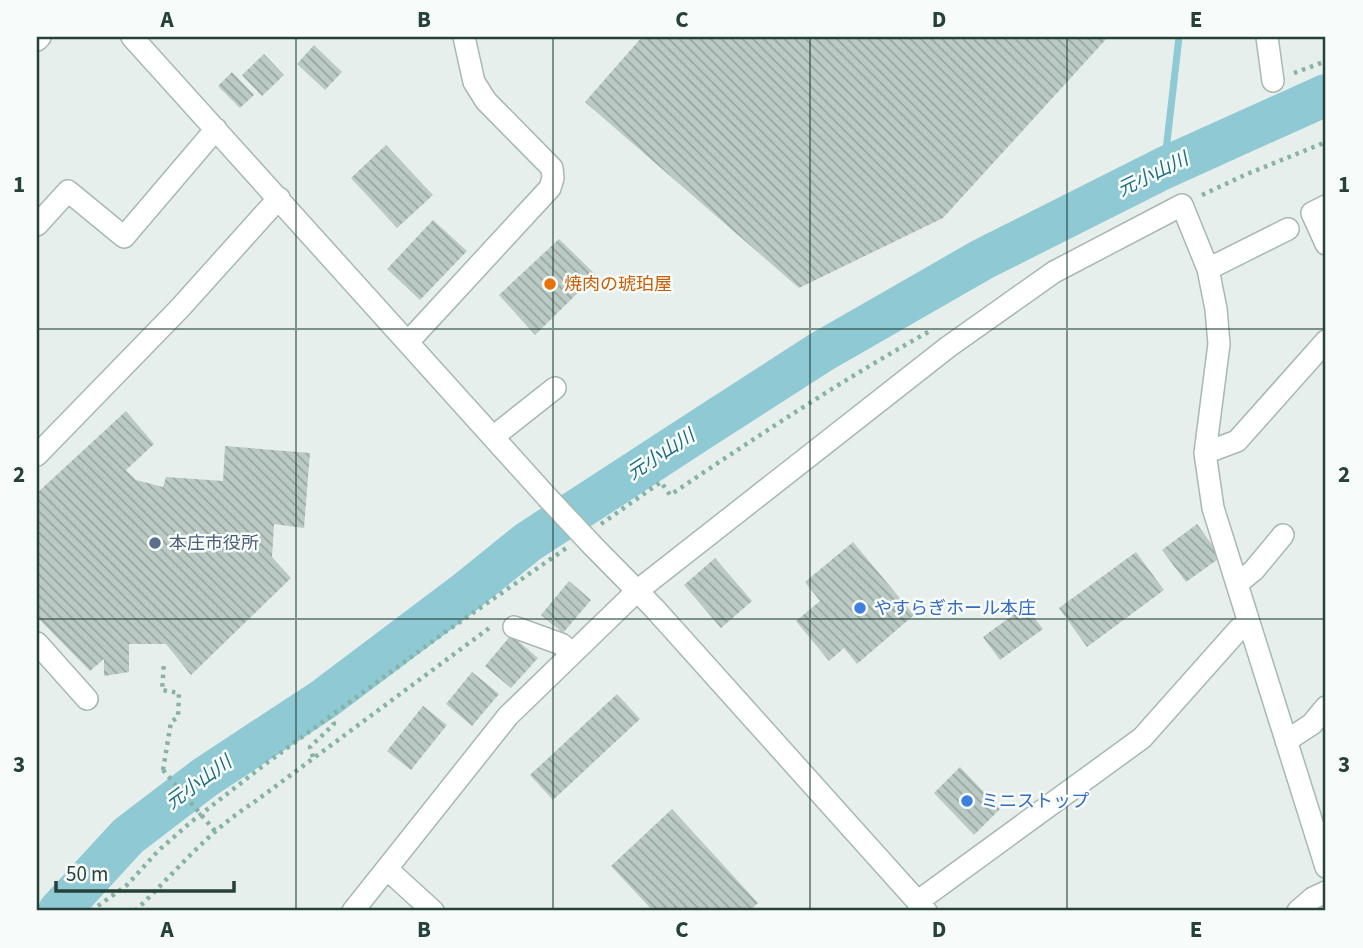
<svg xmlns="http://www.w3.org/2000/svg" width="1363" height="948" viewBox="0 0 1363 948" font-family="'Source Sans 3','Noto Sans JP',sans-serif">
	<style>
		.lines { fill: none; stroke-linecap: round; stroke-linejoin: round }
		.stream { stroke: #8ec9d4; stroke-width: 7 }
		.river { stroke: #8ec9d4; stroke-width: 42 }
		.building { fill: url(#building-back-hatch) }
		.minor-casing { stroke: #a8b8b2; stroke-width: 24 }
		.path { stroke: #86b3a5; stroke-width: 4.5; stroke-dasharray: 3.5 5; stroke-linecap: butt }
		.minor { stroke: #fff; stroke-width: 21 }
		.minor-bridge-casing { stroke: #a8b8b2; stroke-width: 24; stroke-linecap: butt }
		.path-bridge { stroke: #86b3a5; stroke-width: 4.5; stroke-dasharray: 3.5 5; stroke-linecap: butt }
		.minor-bridge { stroke: #fff; stroke-width: 21 }
		.grid { fill: none; stroke: #24423a; stroke-width: 2; stroke-opacity: 0.55 }
		.food-dot { fill: #e8710a; stroke: #f7fbf9; stroke-width: 2.5 }
		.service-dot { fill: #5c6f8a; stroke: #f7fbf9; stroke-width: 2.5 }
		.shop-dot { fill: #3f7fe0; stroke: #f7fbf9; stroke-width: 2.5 }
		.labels { text-anchor: middle; dominant-baseline: central; stroke-width: 5; stroke-linejoin: round; paint-order: stroke }
		.food-label { font-size: 18px; fill: #c56008; stroke: #f7fbf9; text-anchor: start }
		.service-label { font-size: 18px; fill: #4e5e75; stroke: #f7fbf9; text-anchor: start }
		.shop-label { font-size: 18px; fill: #366cbe; stroke: #f7fbf9; text-anchor: start }
		.water-label { font-size: 19px; font-style: italic; fill: #1c6f80; stroke: #f7fbf9 }
		.neatline { fill: none; stroke: #24423a; stroke-width: 2.5 }
		.grid-label { font-size: 23px; text-anchor: middle; font-weight: bold; fill: #24423a }
	</style>
	<defs>
		<pattern id="building-back-hatch" width="6" height="6" patternUnits="userSpaceOnUse" patternTransform="scale(1.75)"><rect width="6" height="6" fill="#bbcac4"/><path d="M-1 5l2 2M0 0l6 6M5-1l2 2" fill="none" stroke="#98a6a0"/></pattern>
	</defs>
	<rect width="100%" height="100%" fill="#e6efeb"/>
	<g class="lines">
		<path class="stream" d="M1164,168l15,-131"/>
		<path class="river" d="M59,911l69,-75 76,-58 120,-79 142,-107 62,-50 175,-114 118,-76 162,-93 181,-91 162,-73"/>
	</g>
	<path class="building" d="M642,37h466l-165,181 -144,70 -214,-186z
		M314,45l28,27 -17,18 -28,-26z
		M264,54l20,21 -22,21 -20,-21z
		M232,72l22,23 -14,13 -22,-22z
		M386,145l47,50 -36,33 -46,-50z
		M433,220l34,31 -47,49 -33,-31z
		M559,239l37,36 -61,60 -36,-40z
		M126,411l28,33 -28,26 10,10 27,7 3,-10 57,4 2,-35 85,7 -6,75 -30,-4 -2,33 19,21 -100,97 -25,-31h-37v28l-25,4v-17l-14,12 -53,-54v-124z
		M1197,524l24,33 -35,25 -24,-32z
		M853,542l61,73 -57,49 -13,-16 -15,13 -33,-40 24,-20 -15,-19z
		M1136,552l28,38 -77,57 -28,-39z
		M715,558l37,43 -31,27 -37,-43z
		M569,581l22,19 -28,33 -22,-18z
		M1025,606l18,23 -43,31 -17,-23z
		M511,635l27,23 -27,30 -26,-22z
		M472,672l27,22 -27,32 -26,-22z
		M617,694l23,25 -87,81 -23,-25z
		M423,706l24,19 -36,45 -24,-19z
		M960,767l40,42 -26,26 -40,-42z
		M672,809l86,94 -9,8h-96l-42,-45z"/>
	<g class="lines">
		<defs>
			<path id="minor" d="M132,37l415,460
				M1267,37l6,44
				M37,40l3,-3
				M1326,206l-14,7 14,31
				M37,225l31,-34 56,46 92,-108
				M1208,269l80,-40
				M408,342l142,-154 3,-10 -1,-10 -66,-67 -12,-19 -10,-45
				M493,437l62,-49
				M1205,453l32,-12 89,-100
				M37,455l143,-147 99,-110
				M592,545l62,63 272,303
				M1237,584l17,-14 29,-35
				M514,627l47,17 11,9
				M37,643l50,56
				M1286,741l26,-17 14,-17
				M387,869l46,42
				M917,902l225,-164 97,-109 10,-6
				M353,911l155,-195 129,-125 311,-244 106,-75 128,-67 26,64 8,40 3,35 -14,109 8,55 113,359
				M1298,911l15,-13 13,-6"/>
		</defs>
		<use href="#minor" class="minor-casing"/>
		<path class="path" d="M1294,73l32,-12
			M1202,195l45,-21 79,-32
			M601,524l60,-42 9,13c85,-57 170,-114 260,-164
			M313,757l-3,-10 24,-23 -3,-7
			M163,770l8,-48 7,-5 1,-24 -17,-3 2,-28
			M91,911l36,-26 32,-35 32,-28 77,-60 173,-127 127,-88
			M135,911c38,-36 73,-80 118,-108l239,-177"/>
		<use href="#minor" class="minor"/>
		<defs>
			<path id="minor-bridge" d="M547,497l45,48"/>
		</defs>
		<use href="#minor-bridge" class="minor-bridge-casing"/>
		<path class="path-bridge" d="M163,770l52,61"/>
		<use href="#minor-bridge" class="minor-bridge"/>
	</g>
	<path class="grid" d="M296,37v874M553,37v874M810,37v874M1067,37v874M37,329h1289M37,619h1289"/>
	<circle class="food-dot" cx="550" cy="284" r="7"/>
	<circle class="service-dot" cx="155" cy="543" r="7"/>
	<g class="shop-dot">
		<circle cx="860" cy="608" r="7"/>
		<circle cx="967" cy="801" r="7"/>
	</g>
	<g class="labels">
		<g class="food-label">
			<text x="564" y="284">焼肉の琥珀屋</text>
		</g>
		<g class="service-label">
			<text x="169" y="543">本庄市役所</text>
		</g>
		<g class="shop-label">
			<text x="874" y="608">やすらぎホール本庄</text>
			<text x="981" y="801">ミニストップ</text>
		</g>
		<g class="water-label">
			<text transform="translate(1153 175) rotate(-26)">元小山川</text>
			<text transform="translate(661 455) rotate(-33)">元小山川</text>
			<text transform="translate(199 783) rotate(-36)">元小山川</text>
		</g>
	</g>
	<rect width="1363" height="948" fill="none" stroke="#f7fbf9" stroke-width="77"/>
	<path d="M56 881v10h178v-10" fill="none" stroke="#24423a" stroke-width="3.5"/>
	<text x="66" y="881" font-size="21" fill="#24423a" stroke="#f7fbf9" stroke-width="5" paint-order="stroke">50 m</text>
	<rect x="38" y="38" width="1286" height="871" class="neatline"/>
	<g class="grid-label">
		<text x="167" y="27">A</text>
		<text x="424" y="27">B</text>
		<text x="682" y="27">C</text>
		<text x="939" y="27">D</text>
		<text x="1196" y="27">E</text>
		<text x="19" y="192">1</text>
		<text x="1344" y="192">1</text>
		<text x="19" y="482">2</text>
		<text x="1344" y="482">2</text>
		<text x="19" y="772">3</text>
		<text x="1344" y="772">3</text>
		<text x="167" y="937">A</text>
		<text x="424" y="937">B</text>
		<text x="682" y="937">C</text>
		<text x="939" y="937">D</text>
		<text x="1196" y="937">E</text>
	</g>
</svg>
